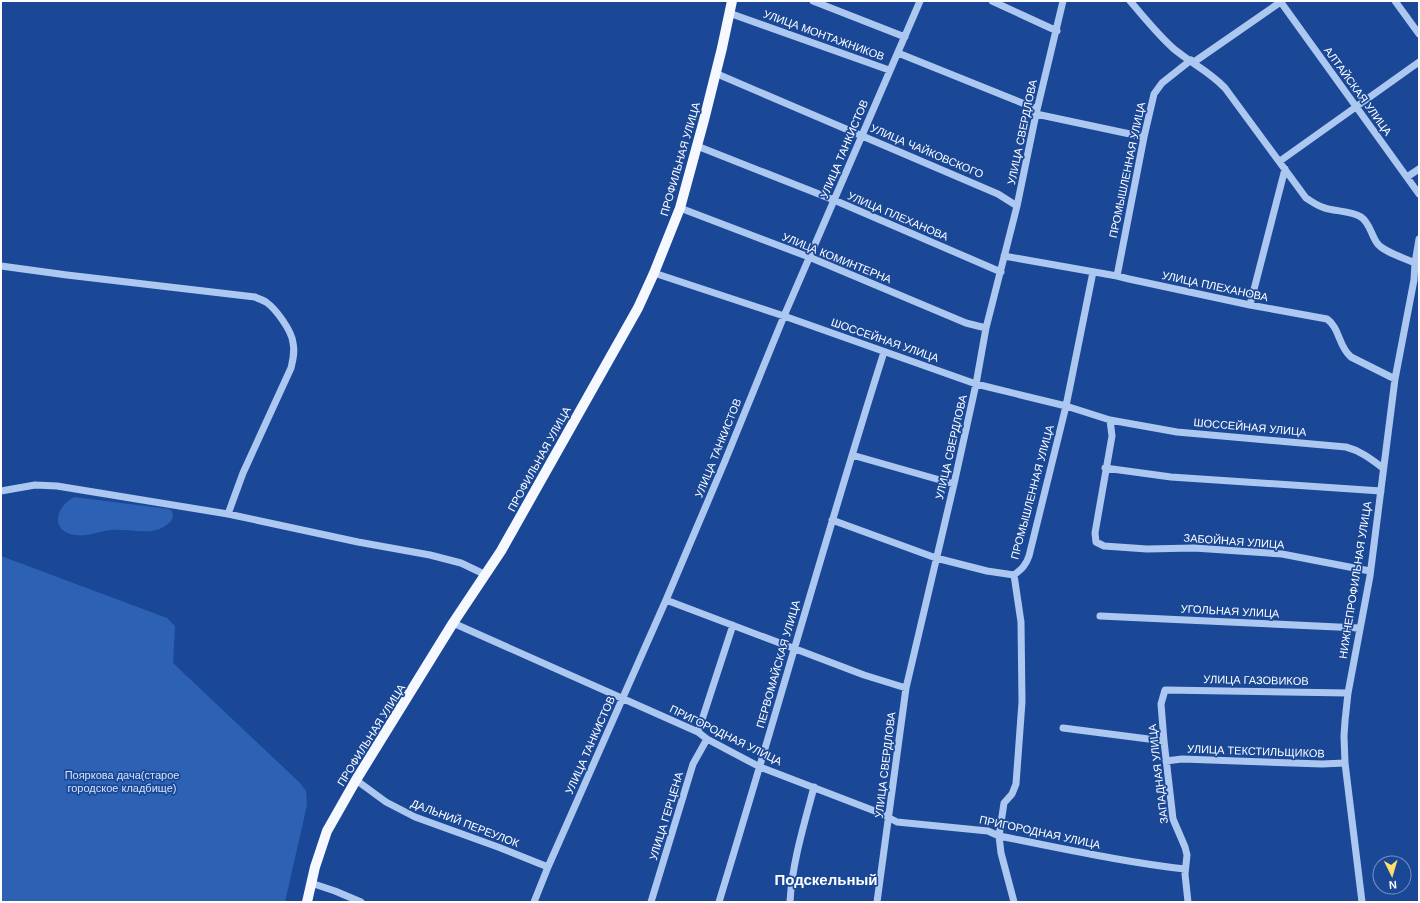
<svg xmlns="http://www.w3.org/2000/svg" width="1420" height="903" viewBox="0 0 1420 903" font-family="Arial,sans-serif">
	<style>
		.green { fill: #2d61b4 }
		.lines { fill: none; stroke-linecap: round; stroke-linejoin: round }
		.minor { stroke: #acc7f0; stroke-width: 7 }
		.major { stroke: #f5f8ff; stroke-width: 10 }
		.labels { text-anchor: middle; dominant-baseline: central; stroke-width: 3.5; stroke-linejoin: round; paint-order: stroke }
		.street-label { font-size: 11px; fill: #fff; stroke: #1a4896 }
		.park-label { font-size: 11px; fill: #d3e3fb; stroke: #1a4896 }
		.district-label { font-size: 15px; font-weight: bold; fill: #fff; stroke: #1a4896 }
	</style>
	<rect width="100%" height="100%" fill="#1a4896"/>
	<path class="green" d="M74,497l95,12 3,2c1,5 1,8 -2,11 -16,16 -39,6 -59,8 -13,1 -22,7 -36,5 -26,-4 -19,-29 -1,-38z
		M1,556l166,62 8,8 -2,37 127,120 6,8 1,14 -22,97h-284z"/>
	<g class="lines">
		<path class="minor" d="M813,1l92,36
			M992,1l65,30
			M1130,1c14,16 28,34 44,48 17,14 36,23 51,39l81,110c5,3 10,7 16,9 12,5 28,3 39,10 9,6 10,18 16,26 6,9 28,15 38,20
			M1280,1l139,193
			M1395,1l24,33
			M729,13l160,57
			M898,53l139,56
			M1194,62l88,-61
			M715,73l283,121 19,12
			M1036,114l108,23
			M697,146l137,54 167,72
			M1280,161l139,-99
			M1407,177l12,-8
			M680,208l129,49 157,66 20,5
			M1004,256l113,20 12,3 121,26 77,14c13,9 11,27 24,38l44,22
			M1,266l66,9 188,22c4,2 8,3 11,5 10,7 26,29 27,41 2,9 0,16 -2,25l-48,105 -15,41
			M654,273l130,43 192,68 90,22 44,14 67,12 169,15c15,4 25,12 37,21
			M1117,276l27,-139 10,-43 8,-11 29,-23
			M1250,305l35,-136
			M1110,420l2,16 -17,97 1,9 8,4 43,3 47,-1 88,6 88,17
			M852,455l102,29
			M1105,468l66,9 210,14
			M1,491l34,-6 22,1 171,28 130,28 72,13 31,8 23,11
			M832,520l104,38 51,13 27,4
			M666,600l198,75 42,13
			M1100,616l259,12
			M453,623l245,109 9,7 53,28 120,46 17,9 91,9 11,5c62,12 124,26 186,33
			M1063,728l101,13
			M698,732l35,-107
			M1166,761l16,-2 140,5 23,-1
			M356,780l30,22 29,15 83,30 50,20
			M311,883l24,8 26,11
			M534,902l14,-35 118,-267 59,-139 59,-145 136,-315
			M651,902l42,-138 14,-25
			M719,902c56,-183 107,-367 165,-550
			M790,902c2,-39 14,-77 24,-115
			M877,902l29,-214 48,-204 22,-100 10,-56 31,-122 19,-92 27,-113
			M1014,902l-13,-49 -2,-17 5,-33 8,-9 4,-10 6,-82 -1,-80 -7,-47c8,-6 12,-10 15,-19l37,-150 27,-134
			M1188,902l-3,-28 2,-19 -2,-8 -12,-28 -9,-78 -3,-37 4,-14 183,3
			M1362,902l-17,-139 -1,-27 1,-15 3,-28 22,-117 25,-197 19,-99 1,-17 4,-24"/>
		<path class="major" d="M307,902l8,-35 12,-36 29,-51 97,-157 48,-72 137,-243 16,-35 26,-65 24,-88 18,-72 10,-47"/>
	</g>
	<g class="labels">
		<g class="street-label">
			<text transform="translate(824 35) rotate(20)">УЛИЦА МОНТАЖНИКОВ</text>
			<text transform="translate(1358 91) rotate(54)">АЛТАЙСКАЯ УЛИЦА</text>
			<text transform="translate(1022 132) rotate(-78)">УЛИЦА СВЕРДЛОВА</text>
			<text transform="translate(844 149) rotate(-67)">УЛИЦА ТАНКИСТОВ</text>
			<text transform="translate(927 151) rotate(23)">УЛИЦА ЧАЙКОВСКОГО</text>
			<text transform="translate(680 159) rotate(-74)">ПРОФИЛЬНАЯ УЛИЦА</text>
			<text transform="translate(1127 170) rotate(-78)">ПРОМЫШЛЕННАЯ УЛИЦА</text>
			<text transform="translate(898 216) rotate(23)">УЛИЦА ПЛЕХАНОВА</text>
			<text transform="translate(837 258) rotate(22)">УЛИЦА КОМИНТЕРНА</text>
			<text transform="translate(1215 286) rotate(12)">УЛИЦА ПЛЕХАНОВА</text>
			<text transform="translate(885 340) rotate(19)">ШОССЕЙНАЯ УЛИЦА</text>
			<text transform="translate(1250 427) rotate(5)">ШОССЕЙНАЯ УЛИЦА</text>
			<text transform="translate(951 447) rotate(-77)">УЛИЦА СВЕРДЛОВА</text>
			<text transform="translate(718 448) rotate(-68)">УЛИЦА ТАНКИСТОВ</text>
			<text transform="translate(539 459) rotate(-61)">ПРОФИЛЬНАЯ УЛИЦА</text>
			<text transform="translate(1032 492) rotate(-75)">ПРОМЫШЛЕННАЯ УЛИЦА</text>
			<text transform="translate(1234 541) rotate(4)">ЗАБОЙНАЯ УЛИЦА</text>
			<text transform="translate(1355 580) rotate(-81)">НИЖНЕПРОФИЛЬНАЯ УЛИЦА</text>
			<text transform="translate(1230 611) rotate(3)">УГОЛЬНАЯ УЛИЦА</text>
			<text transform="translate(778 664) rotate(-74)">ПЕРВОМАЙСКАЯ УЛИЦА</text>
			<text transform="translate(1256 680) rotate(1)">УЛИЦА ГАЗОВИКОВ</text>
			<text transform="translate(371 735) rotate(-58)">ПРОФИЛЬНАЯ УЛИЦА</text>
			<text transform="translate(726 735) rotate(26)">ПРИГОРОДНАЯ УЛИЦА</text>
			<text transform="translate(590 745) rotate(-66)">УЛИЦА ТАНКИСТОВ</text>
			<text transform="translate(1256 751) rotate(2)">УЛИЦА ТЕКСТИЛЬЩИКОВ</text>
			<text transform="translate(885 765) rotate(-83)">УЛИЦА СВЕРДЛОВА</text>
			<text transform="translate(1158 774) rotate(-97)">ЗАПАДНАЯ УЛИЦА</text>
			<text transform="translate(666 816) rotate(-73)">УЛИЦА ГЕРЦЕНА</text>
			<text transform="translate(465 823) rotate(21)">ДАЛЬНИЙ ПЕРЕУЛОК</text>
			<text transform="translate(1040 832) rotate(12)">ПРИГОРОДНАЯ УЛИЦА</text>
		</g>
		<g class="park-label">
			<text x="122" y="775">Пояркова дача(старое<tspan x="122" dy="13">городское кладбище)</tspan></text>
		</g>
		<g class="district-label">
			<text x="826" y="879">Подскельный</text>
		</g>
	</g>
	<rect width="1420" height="903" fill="none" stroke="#ffffff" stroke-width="4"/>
	<g transform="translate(1392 875) rotate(175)"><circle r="19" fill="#1a4896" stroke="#7691c0"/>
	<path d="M0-3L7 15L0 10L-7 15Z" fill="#ffde6b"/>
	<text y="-6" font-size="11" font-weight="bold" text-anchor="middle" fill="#ffffff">N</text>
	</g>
</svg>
